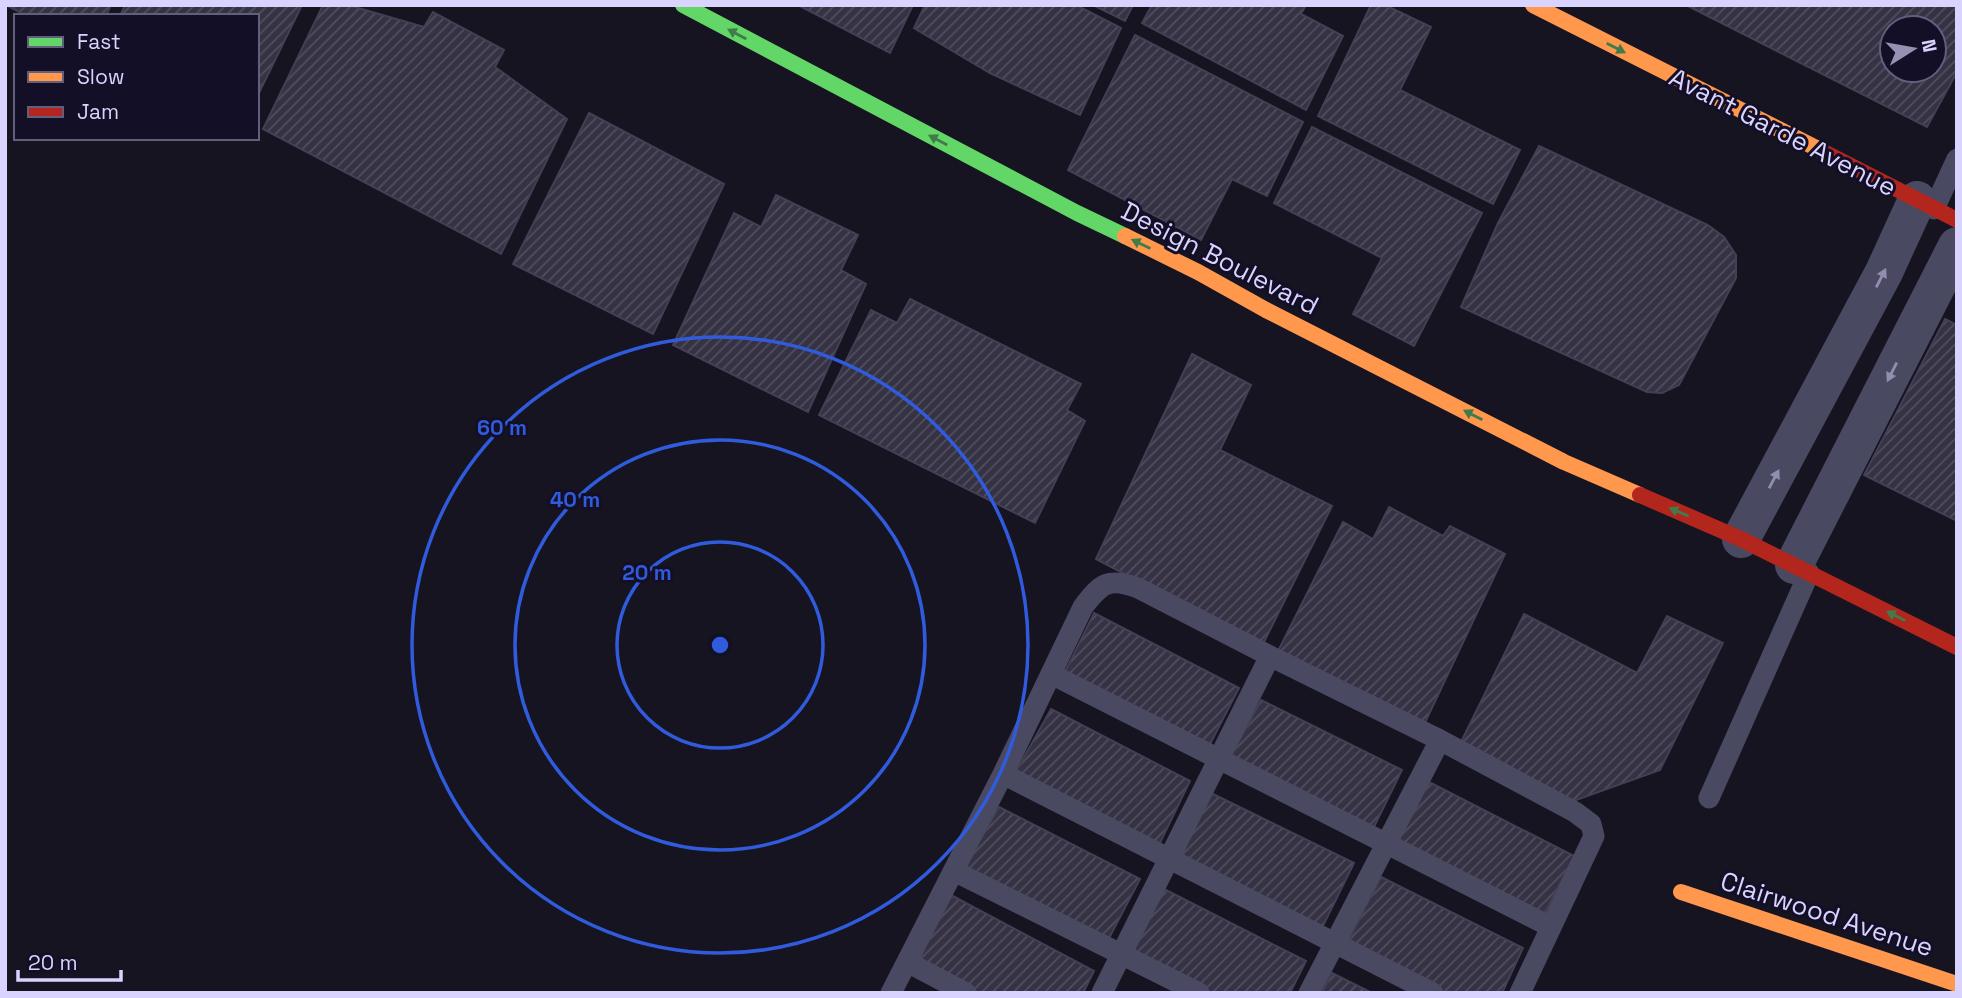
<svg xmlns="http://www.w3.org/2000/svg" width="1962" height="998" viewBox="0 0 1962 998" font-family="'Space Grotesk',sans-serif">
	<style>
		.building { fill: url(#building-hatch); stroke: #433f54; stroke-width: 2; fill-rule: evenodd }
		.lines { fill: none; stroke-linecap: round; stroke-linejoin: round }
		.lane { stroke: #4a4962; stroke-width: 21 }
		.street { stroke: #4a4962; stroke-width: 38 }
		.fast { stroke: #63d668; stroke-width: 16 }
		.slow { stroke: #ff974d; stroke-width: 16 }
		.jam { stroke: #b3261e; stroke-width: 16 }
		.oneway { fill: #3f7c4a }
		.oneway2 { fill: #928eb0 }
		.ring { fill: none; stroke: #305bdc; stroke-width: 3.5 }
		.labels { text-anchor: middle; dominant-baseline: central; stroke-width: 6; stroke-linejoin: round; paint-order: stroke }
		.street-label { font-size: 26px; fill: #d9d4ff; stroke: #130f26 }
		.centre { fill: #305bdc; stroke: #130f26; stroke-width: 3.5 }
		.ring-label { font-size: 21px; text-anchor: middle; font-weight: bold; fill: #305bdc; stroke: #130f26; stroke-width: 6; stroke-linejoin: round; paint-order: stroke }
	</style>
	<defs>
		<pattern id="building-hatch" width="6" height="6" patternUnits="userSpaceOnUse" patternTransform="scale(1.75)"><rect width="6" height="6" fill="#343243"/><path d="M-1 1l2-2M0 6l6-6M5 7l2-2" fill="none" stroke="#514f5f"/></pattern>
	</defs>
	<rect width="100%" height="100%" fill="#161421"/>
	<path class="building" d="M6,5h105l-5,11h-79z
		M125,5h177l-45,92v-81h-137z
		M323,5h25l76,22 9,-15 71,38 -9,17 72,52 -66,135 -238,-125z
		M798,5h115l-23,48z
		M925,5h151l45,23 -41,87 -90,-42 -76,-45z
		M1093,5h40l-8,16z
		M1152,5h154l-5,9 42,22 -37,74 -164,-87z
		M1371,5h14l46,22 -31,63 120,60 -27,54 -175,-88z
		M1686,5h271v67l-30,55zM1892,28h42v42h-42z
		M1135,35l168,87 -36,74 -35,-17 -31,61 -133,-70z
		M589,113l135,71 -71,150 -140,-70z
		M1312,127l170,86 -68,133 -61,-32 29,-56 -108,-55z
		M1539,146l169,79 16,12 12,18v23l-57,107 -17,8 -15,-1 -186,-85 37,-84z
		M776,195l82,40 -17,35 25,14 -58,128 -135,-67 61,-132 27,14z
		M910,299l171,85 -14,26 18,11 -50,102 -216,-108 52,-105 26,13z
		M1945,319l12,6v196l-93,-46z
		M1192,354l59,31 -31,65 112,56 -70,140 -166,-87z
		M1389,507l54,29 7,-10 55,28 -83,175 -146,-74 67,-133 30,17z
		M1094,613l145,75 -32,62 -144,-74z
		M1524,614l113,59 30,-57 56,27 -63,127 -92,33 -109,-57z
		M1261,700l141,70 -29,59 -144,-69z
		M1051,709l139,72 -31,64 -145,-70z
		M1429,782l145,74 -32,63 -146,-74z
		M1211,793l143,70 -32,65 -142,-74z
		M999,807l141,72 -34,65 -143,-74z
		M1381,877l142,71 -21,45h-59l-97,-48z
		M1164,889l142,72 -16,32h-79l-81,-40z
		M949,894l145,77 -11,22h-107l-62,-33z
		M1332,973l40,20h-50z"/>
	<g class="lines">
		<path class="lane" d="M1934,209l23,-50
			M1051,674l500,253
			M1003,774l430,219
			M1709,798l100,-225
			M954,871l245,122
			M907,962l59,31
			M891,993l112,-219 80,-167c18,-24 26,-30 55,-19l132,68 170,84 135,72 16,12 3,12 -74,157
			M1102,993l168,-337
			M1309,993l131,-253"/>
		<path class="street" d="M1741,539l143,-267 33,-72
			M1794,565l163,-319"/>
		<path class="fast" d="M683,5l394,208 48,23"/>
		<path class="slow" d="M1533,5l289,146
			M1125,236l73,36 68,38 298,152 76,33
			M1681,892l276,92"/>
		<path class="jam" d="M1822,151l135,69
			M1640,495l101,44 216,108"/>
	</g>
	<defs><path id="oneway-solid" d="M-6-.8H1V-3.2L6.5 0L1 3.2V.8H-6Z" transform="scale(1.75)"/></defs>
	<g class="oneway">
		<use href="#oneway-solid" transform="translate(737 34) rotate(-152)"/>
		<use href="#oneway-solid" transform="translate(1616 48) rotate(27)"/>
		<use href="#oneway-solid" transform="translate(938 140) rotate(-152)"/>
		<use href="#oneway-solid" transform="translate(1141 244) rotate(-154)"/>
		<use href="#oneway-solid" transform="translate(1473 415) rotate(-153)"/>
		<use href="#oneway-solid" transform="translate(1679 512) rotate(-157)"/>
		<use href="#oneway-solid" transform="translate(1896 616) rotate(-153)"/>
	</g>
	<g class="oneway2">
		<use href="#oneway-solid" transform="translate(1881 278) rotate(-63)"/>
		<use href="#oneway-solid" transform="translate(1892 372) rotate(117)"/>
		<use href="#oneway-solid" transform="translate(1774 479) rotate(-62)"/>
	</g>
	<g class="ring">
		<circle cx="720" cy="645" r="103"/>
		<circle cx="720" cy="645" r="205"/>
		<circle cx="720" cy="645" r="308"/>
	</g>
	<g class="labels">
		<g class="street-label">
			<text transform="translate(1783 132) rotate(27)">Avant Garde Avenue</text>
			<text transform="translate(1220 258) rotate(27)">Design Boulevard</text>
			<text transform="translate(1827 914) rotate(18)">Clairwood Avenue</text>
		</g>
	</g>
	<circle cx="720" cy="645" r="10" class="centre"/>
	<g class="ring-label">
		<text x="502" y="435">60 m</text>
		<text x="575" y="507">40 m</text>
		<text x="647" y="580">20 m</text>
	</g>
	<rect width="1962" height="998" fill="none" stroke="#d9d4ff" stroke-width="14"/>
	<rect x="14" y="14" width="245" height="126" fill="#130f26" stroke="#625e7d" stroke-width="2"/>
	<rect x="28" y="37" width="35" height="10" fill="#63d668" stroke="#625e7d" stroke-width="2"/>
	<text x="77" y="49" font-size="21" fill="#d9d4ff">Fast</text>
	<rect x="28" y="72" width="35" height="10" fill="#ff974d" stroke="#625e7d" stroke-width="2"/>
	<text x="77" y="84" font-size="21" fill="#d9d4ff">Slow</text>
	<rect x="28" y="107" width="35" height="10" fill="#b3261e" stroke="#625e7d" stroke-width="2"/>
	<text x="77" y="119" font-size="21" fill="#d9d4ff">Jam</text>
	<g transform="translate(1913 49) rotate(79)"><circle r="33" fill="#130f26" stroke="#625e7d" stroke-width="2"/>
	<path d="M0-5L12 26L0 18L-12 26Z" fill="#9591b1"/>
	<text y="-10" font-size="19" font-weight="bold" text-anchor="middle" fill="#d9d4ff">N</text>
	</g>
	<path d="M18 970v10h103v-10" fill="none" stroke="#d9d4ff" stroke-width="3.5"/>
	<text x="28" y="970" font-size="21" fill="#d9d4ff" stroke="#130f26" stroke-width="5" paint-order="stroke">20 m</text>
</svg>
